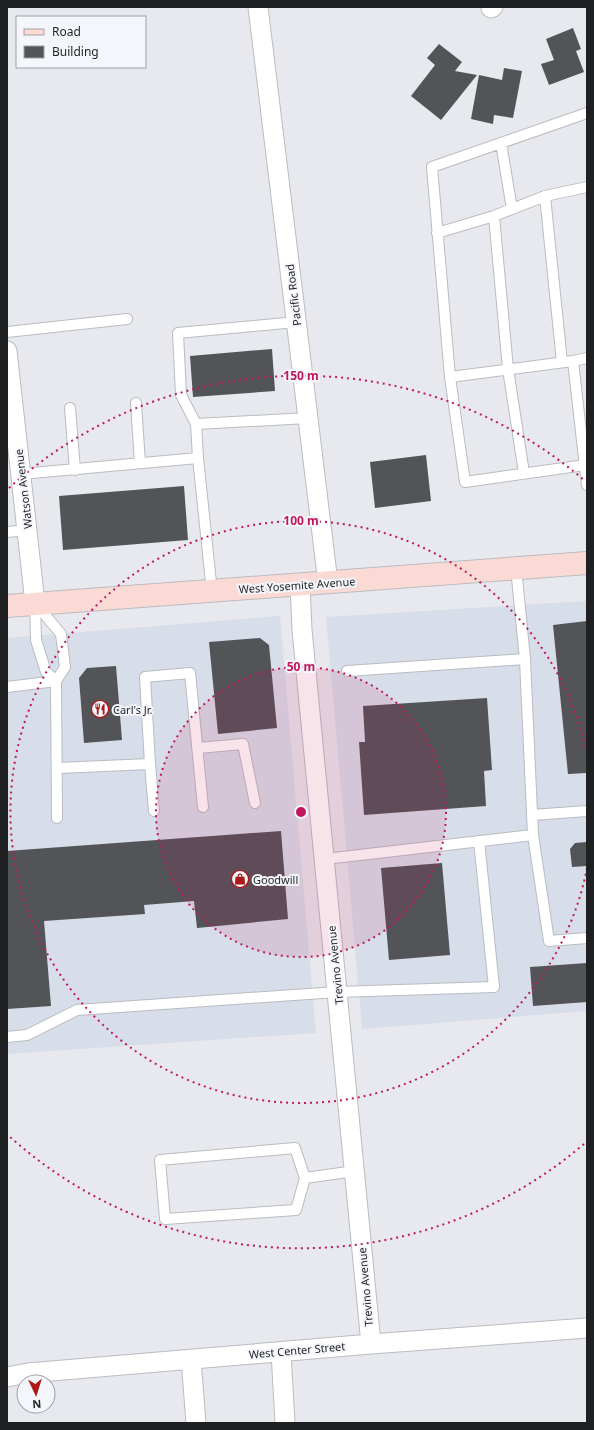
<svg xmlns="http://www.w3.org/2000/svg" width="594" height="1430" viewBox="0 0 594 1430" font-family="'Noto Sans',sans-serif">
	<style>
		.built { fill: #d7dde9 }
		.building { fill: #525458 }
		.lines { fill: none; stroke-linecap: round; stroke-linejoin: round }
		.service-casing { stroke: #babcc1; stroke-width: 12 }
		.minor-casing { stroke: #babcc1; stroke-width: 21 }
		.secondary-casing { stroke: #babcc1; stroke-width: 24 }
		.service { stroke: #fff; stroke-width: 10 }
		.minor { stroke: #fff; stroke-width: 19 }
		.secondary { stroke: #fbdad6; stroke-width: 22 }
		.ring { fill: none; stroke: #c2185b; stroke-width: 2; stroke-dasharray: 2 4 }
		.labels { text-anchor: middle; dominant-baseline: central; stroke-width: 4; stroke-linejoin: round; paint-order: stroke }
		.street-label { font-size: 11px; fill: #1f2022; stroke: #f4f6fb }
		.poi-label { font-size: 11px; fill: #1f2022; stroke: #f4f6fb; text-anchor: start }
		.centre { fill: #c2185b; stroke: #f4f6fb; stroke-width: 2 }
		.ring-label { font-size: 12px; text-anchor: middle; font-weight: bold; fill: #c2185b; stroke: #f4f6fb; stroke-width: 4; stroke-linejoin: round; paint-order: stroke }
	</style>
	<rect width="100%" height="100%" fill="#e7e9ee"/>
	<path class="built" d="M587,601v410l-225,18 -36,-412z
		M280,616l36,417 -309,21v-416z"/>
	<path class="building" d="M573,28l8,21 -5,2 8,21 -35,13 -8,-21 13,-4 -8,-21z
		M439,44l23,18 -7,9 22,4 -36,45 -30,-24 24,-31 -8,-7z
		M504,68l18,3 -9,47 -19,-3 -1,9 -22,-5 8,-44 23,5z
		M272,349l3,42 -82,6 -3,-41z
		M426,455l5,46 -56,7 -5,-46z
		M184,486l4,54 -125,10 -4,-54z
		M587,621v152l-19,1 -15,-149z
		M260,638l9,7 8,83 -59,6 -9,-92z
		M116,666l6,74 -38,3 -5,-65 8,-10z
		M487,698l5,72 -8,1 2,35 -122,9 -5,-73h6l-2,-36z
		M281,831l7,88 -91,9 -3,-27 -50,4 1,9 -101,7 7,85 -44,3v-158z
		M587,842v24l-15,1 -2,-18 5,-6z
		M442,863l8,92 -61,5 -8,-92z
		M587,963v39l-54,4 -3,-39z"/>
	<g class="lines">
		<defs>
			<path id="service" d="M501,143l11,66
				M437,233l57,-17
				M7,332l120,-13
				M587,358l-14,3 14,124
				M573,361l-123,16 -18,-210 155,-54
				M562,362l-17,-166 42,-9
				M450,377l15,105 120,-17
				M136,403l4,60
				M70,408l5,62
				M196,424l-15,-29 -3,-62 118,-11
				M198,458l14,134
				M524,473l-16,-104 -14,-153 51,-20
				M21,474l177,-16 -2,-34 112,-6
				M7,532l21,-2
				M516,568l9,91
				M35,603l1,37 10,32 10,9
				M36,604l25,30 4,33 -9,14 1,137
				M347,671l178,-12 8,176
				M7,687l49,-6
				M198,748l45,-4 12,59
				M150,764l4,47
				M58,768l92,-4 -5,-87 45,-4 13,134
				M532,815l55,-4
				M325,859l208,-24 16,106 38,-3
				M7,1037l20,-2 50,-25 260,-18 157,-5 -15,-146
				M305,1178l-9,32 -131,9 -5,-59 135,-12 10,30 50,-7"/>
			<path id="minor" d="M258,7l70,576
				M491,8l2,-1
				M7,351l28,252
				M300,585l2,45 69,714
				M281,1352l4,71
				M191,1359l5,64
				M7,1377l21,-4 343,-29 216,-16"/>
			<path id="secondary" d="M7,606l580,-43"/>
		</defs>
		<use href="#service" class="service-casing"/>
		<use href="#minor" class="minor-casing"/>
		<use href="#secondary" class="secondary-casing"/>
		<use href="#service" class="service"/>
		<use href="#minor" class="minor"/>
		<use href="#secondary" class="secondary"/>
	</g>
	<circle cx="301" cy="812" r="145" fill="#c2185b" fill-opacity=".12"/>
	<g class="ring">
		<circle cx="301" cy="812" r="145"/>
		<path d="M587 868A291 291 0 1 1 587 756"/>
		<path d="M584 1144A436 436 0 0 1 9 1136M9 488A436 436 0 0 1 584 480"/>
	</g>
	<defs>
		<symbol id="restaurant-ring" viewBox="-11 -11 22 22"><circle r="9.5" fill="#f4f6fb" stroke="#ab1919" stroke-width="1.5"/><path d="M-5-6h1v4h1v-4h1v4h1v-4h1v5L-1.5 .5V6h-2V.5L-5-1ZM5-6V6H3V1.5H1.5Q1.5-4 5-6Z" fill="#ab1919"/></symbol>
		<symbol id="shop-ring" viewBox="-11 -11 22 22"><circle r="9.5" fill="#f4f6fb" stroke="#ab1919" stroke-width="1.5"/><path d="M-5-2.5h2.3a2.7 3.5 0 0 1 5.4 0H5L5.5 6h-11ZM-1.5-2.5h3a1.5 2.3 0 0 0-3 0Z" fill="#ab1919"/></symbol>
	</defs>
	<g fill-rule="evenodd">
		<use href="#restaurant-ring" x="90" y="699" width="20" height="20"/>
		<use href="#shop-ring" x="230" y="869" width="20" height="20"/>
	</g>
	<g class="labels">
		<g class="street-label">
			<text transform="translate(293 295) rotate(-97)">Pacific Road</text>
			<text transform="translate(23 489) rotate(-97)">Watson Avenue</text>
			<text transform="translate(297 585) rotate(-4)">West Yosemite Avenue</text>
			<text transform="translate(335 965) rotate(-96)">Trevino Avenue</text>
			<text transform="translate(365 1287) rotate(-95)">Trevino Avenue</text>
			<text transform="translate(297 1350) rotate(-5)">West Center Street</text>
		</g>
		<g class="poi-label">
			<text x="113" y="709">Carl's Jr.</text>
			<text x="253" y="879">Goodwill</text>
		</g>
	</g>
	<circle cx="301" cy="812" r="6" class="centre"/>
	<g class="ring-label">
		<text x="301" y="380">150 m</text>
		<text x="301" y="525">100 m</text>
		<text x="301" y="671">50 m</text>
	</g>
	<rect width="594" height="1430" fill="none" stroke="#1f2022" stroke-width="16"/>
	<rect x="16" y="16" width="130" height="52" fill="#f4f6fb" stroke="#9fa0a4"/>
	<rect x="24" y="29" width="20" height="6" fill="#fbdad6" stroke="#9fa0a4"/>
	<text x="52" y="36" font-size="12" fill="#1f2022">Road</text>
	<rect x="24" y="46" width="20" height="12" fill="#525458" stroke="#9fa0a4"/>
	<text x="52" y="56" font-size="12" fill="#1f2022">Building</text>
	<g transform="translate(36 1394) rotate(176)"><circle r="19" fill="#f4f6fb" stroke="#9fa0a4"/>
	<path d="M0-3L7 15L0 10L-7 15Z" fill="#ab1919"/>
	<text y="-6" font-size="11" font-weight="bold" text-anchor="middle" fill="#1f2022">N</text>
	</g>
</svg>
